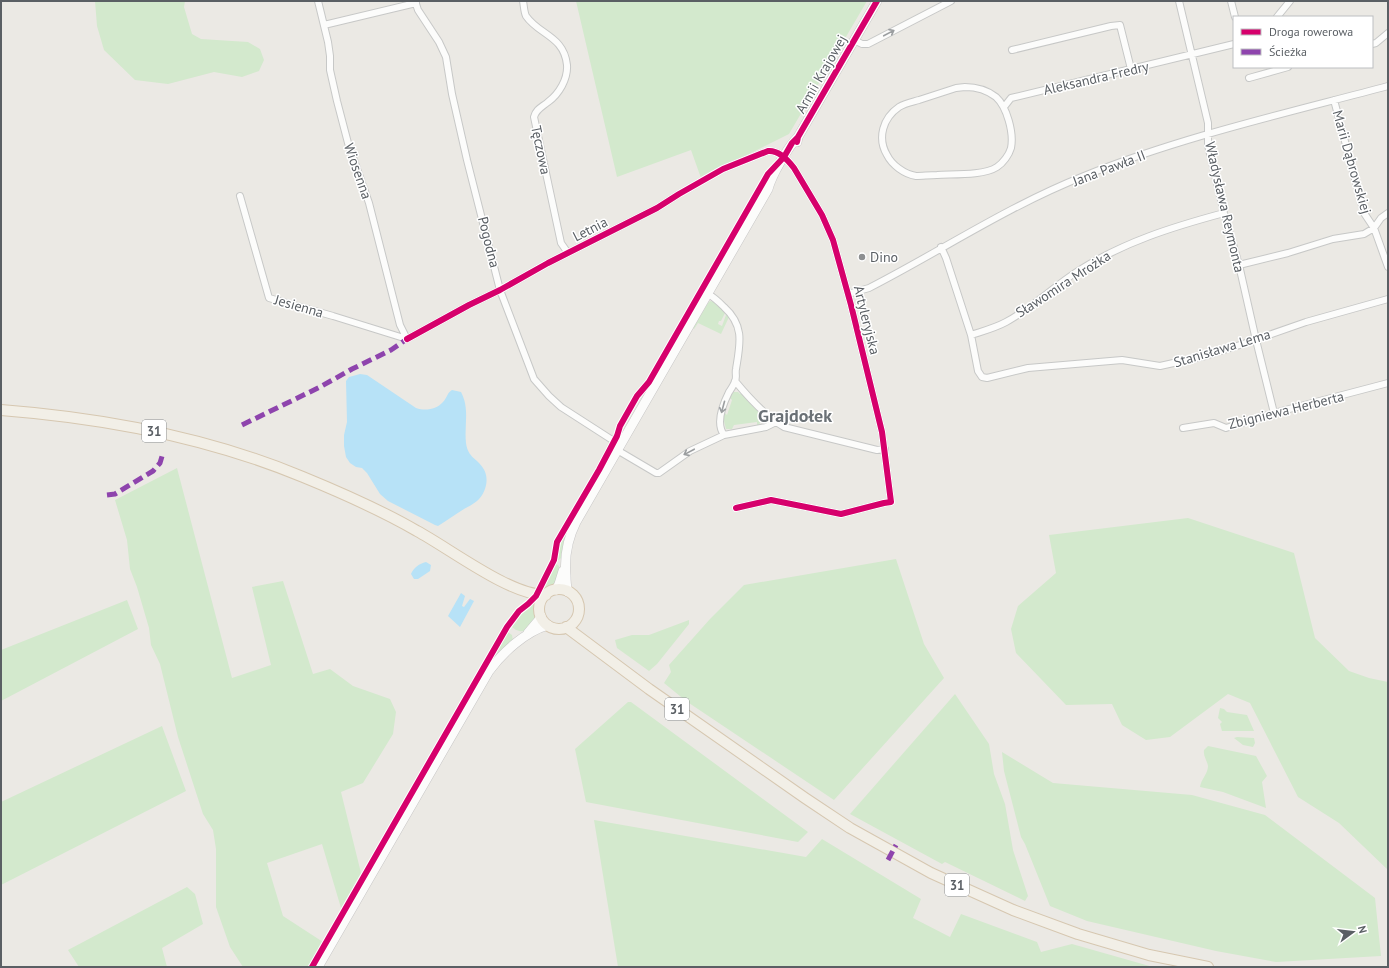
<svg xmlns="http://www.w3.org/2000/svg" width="1389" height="968" viewBox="0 0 1389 968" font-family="'PT Sans',sans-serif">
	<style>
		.green { fill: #d3e9cd }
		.water { fill: #b7e2f7 }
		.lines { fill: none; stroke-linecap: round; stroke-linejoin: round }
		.street-casing { stroke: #c7c8c7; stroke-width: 8 }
		.secondary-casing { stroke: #c7c6c6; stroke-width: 10 }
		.primary-casing { stroke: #d6c7b0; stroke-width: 12 }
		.street { stroke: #fcfcfb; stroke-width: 6 }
		.secondary { stroke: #fcfcfb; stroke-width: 9 }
		.primary { stroke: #f2efe7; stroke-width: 10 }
		.quiet { stroke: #8e44ad; stroke-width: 5; stroke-dasharray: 10 5; stroke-linecap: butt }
		.cycleway-casing { stroke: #fff; stroke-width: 8 }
		.cycleway { stroke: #d6006c; stroke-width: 6 }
		.oneway { stroke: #9b9ea0 }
		.poi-dot { fill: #8d8f91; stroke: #fff; stroke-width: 1.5 }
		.labels { text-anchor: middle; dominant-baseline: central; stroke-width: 3; stroke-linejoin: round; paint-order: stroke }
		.shield { fill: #fff; stroke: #8c8f92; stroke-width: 1 }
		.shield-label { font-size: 13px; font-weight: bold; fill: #5a5f64 }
		.street-label { font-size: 14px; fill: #5a5f64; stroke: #fff }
		.poi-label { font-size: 14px; fill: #5a5f64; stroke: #fff; text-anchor: start }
		.district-label { font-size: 18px; font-weight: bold; fill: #6b7176; stroke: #fff }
	</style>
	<rect width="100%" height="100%" fill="#ebe9e4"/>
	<path class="green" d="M95,1h90l-1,6 8,27 9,5 47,3 12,7 4,11 -5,11 -17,6 -28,-5 -46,12 -33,-4 -31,-30 -7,-24z
		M576,1h291l-78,133 -88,44 -10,-28 -74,27z
		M710,301l4,1 11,11 -4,8h-2l-1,3 4,2 4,-11 1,-1 2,3 -8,17 -23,-11 -4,6 -1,-1 15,-25z
		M733,392h5l2,2 1,-1 22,21 -2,1 2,2 -4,8h-2v-3l-23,3 -2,4h-6l-2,-8 -2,-1 2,-8 3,3 5,-15 -2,-2z
		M177,468l55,210 39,-13 -19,-78 31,-6 30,93 17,-5 23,17 37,13 6,13 -3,22 -30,49 -22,9 20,81 -20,35 -19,-64 -55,19 16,53 40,26 -15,25h-65l-13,-20 -14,-40v-58l-3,-19 -10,-16 -25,-77 -18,-73 -9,-19 -2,-17 -12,-41 -7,-18 -3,-29 -12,-40z
		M581,503h2l-21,54 -3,3h-4l3,-18z
		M1188,518l106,35 21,85 34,33 20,7 19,4v188l-49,-47 -41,-26 -48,-94 -22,-9 -58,43 -24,3 -24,-15 -10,-21 -46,1 -50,-52 -5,-24 7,-23 38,-33 -7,-38z
		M896,559l28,85 20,34 -110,122 -148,-99 -22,-18 7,-11 -2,-7 41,-46 34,-34z
		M556,564l2,1 2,3 -7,19 -7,4 -7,1 13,-27z
		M127,600l11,29 -137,72v-51z
		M532,602l5,7v7l-12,15c-7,1 -10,-1 -15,-6l9,-11 10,-8z
		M689,620v4l-32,40 -8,7 -32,-23 -2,-8 17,-5h17z
		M506,631l6,4 1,6 -34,40 -1,-1z
		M955,694l34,50 5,30 11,30 8,46 15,46 -3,5 -80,-39 -3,2 -92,-50z
		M628,702h3l177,130 -10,10 -212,-40 -11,-53z
		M1220,708l4,1 3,3 20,3 7,16h-32l-2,-7 2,-2 -4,-4z
		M162,726l24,65 -185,94v-83z
		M1237,737l17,1 1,5 -2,4 -10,-2 -9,-7z
		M1208,746l48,10 11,20 -5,6 4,26 -43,-16 -23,-5c1,-8 8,-13 8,-21 -1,-6 -5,-10 -4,-16z
		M1002,752l51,31 139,12 73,20 110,83 6,58 -105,6 -60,-11 -129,-30 -37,-15 -25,-62 -4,-7 -17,-66z
		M594,820l212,37 16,-18 99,60 -8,19 37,19 11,-23 76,28 4,10 31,-8 81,23h-535z
		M187,887l8,7 8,30 -41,24 5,19h-88l-11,-17z"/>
	<path class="water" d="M360,374l7,1 49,33c9,3 20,2 27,-6 4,-4 4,-9 9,-12l9,2c9,17 3,33 5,51 2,15 11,15 17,25 7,10 3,25 -6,33 -4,3 -9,6 -13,8 -9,6 -17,11 -26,17l-3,-1 -47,-24 -8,-7 -13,-21 -5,-5 -6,-1 -6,-4 -4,-6 -2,-11v-11l3,-13 -1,-41 3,-4z
		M426,562l5,3 -1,6 -12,8h-4l-3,-5c3,-7 8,-10 15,-12z
		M461,593l4,3 -3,10 2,1 6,-8 4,2 -14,26 -12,-11z"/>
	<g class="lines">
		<defs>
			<path id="street" d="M318,1l10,41 2,14v14l7,31 11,42 21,60 31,122 7,14
				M415,1l3,9 21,32 7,15 6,37 15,66 33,130 34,89 15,17 12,11 59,38
				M523,1c1,5 1,11 3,15 13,19 38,20 41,49 1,14 -8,29 -19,37 -6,5 -12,7 -14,15l27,126 7,10
				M1179,1l29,122v22l16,68 15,52 17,75 18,73
				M1231,1l4,16
				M1277,17l13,-16
				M324,25l92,-22
				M854,40l8,4h6l83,-43
				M1372,44l4,-1 12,-10
				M1012,50l99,-24 9,-1 11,44
				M1249,78l39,-11
				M965,87c11,0 22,3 31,10 11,10 18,36 15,51 -2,7 -8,15 -14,19 -14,9 -44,7 -60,8 -7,0 -15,1 -21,1 -12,-2 -24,-11 -29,-21 -10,-17 -4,-37 12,-48 6,-4 13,-5 20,-7 12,-4 25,-8 37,-12z
				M1334,100l30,113 10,15 14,39
				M1004,107l7,-9 223,-54
				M240,196l29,102 64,18 74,23
				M941,247l5,11 25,77 7,36 4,6 5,1 41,-10 94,-8 38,6 45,-10 38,-12 63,-22 82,-23
				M1239,265l49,-12 45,-14 31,-5 10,-6 7,-10 7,-5
				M708,294c6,3 11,8 16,13 21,19 16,37 12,62 -1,4 1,9 -1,12 -1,4 -4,8 -6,11 -6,12 -14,31 -5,43
				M848,294l21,-6c72,-37 139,-82 215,-112 97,-39 203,-63 304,-90
				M971,335c12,-4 24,-7 35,-13 26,-14 47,-35 72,-51 46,-29 94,-44 146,-58
				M407,339l62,-34 31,-15 48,-27 109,-55 22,-14 44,-25 45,-18c10,-1 20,9 26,17l28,47 11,25 18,65 31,127 9,70 -7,1 -43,11 -70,-14 -35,8
				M735,381c14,17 30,35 49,46l93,23 8,-1
				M1183,428l31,-5 12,5 48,-15 114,-30
				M617,450l39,23h3l31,-22 34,-16 42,-8 10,-5"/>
			<path id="secondary" d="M797,142l1,-5 79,-136
				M556,590l3,-6 4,-13
				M568,592c-2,-6 -2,-10 -2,-16 -2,-20 1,-36 10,-54l192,-333c4,-15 20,-42 30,-52
				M528,633l11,-13 2,-4
				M318,967l171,-296c14,-19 36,-39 59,-46"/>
			<path id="primary" d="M1,410c103,8 206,27 302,67 39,16 78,33 114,54 32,17 94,65 129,64
				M539 609a20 20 0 1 1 40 0a20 20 0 1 1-40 0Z
				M566,627l83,62 156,109 45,30 81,45 82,37 65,24 71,21 59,12"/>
		</defs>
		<use href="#street" class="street-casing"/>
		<use href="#secondary" class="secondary-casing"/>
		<use href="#primary" class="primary-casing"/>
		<use href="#street" class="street"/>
		<use href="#secondary" class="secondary"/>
		<use href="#primary" class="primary"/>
		<path class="quiet" d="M242,425l78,-38 32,-18 39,-19 16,-11
			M107,495l8,-1 38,-23 7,-8 3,-10
			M888,860l8,-15"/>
		<defs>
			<path id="cycleway" d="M797,142l1,-5 79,-136
				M407,339l62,-34 31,-15 48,-27 109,-55 22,-14 44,-25 45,-18c10,-1 20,9 26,17l28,47 11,25 18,65 31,127 9,70 -7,1 -43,11 -70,-14 -35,8
				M312,967l195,-340 12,-16 9,-7 8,-8 18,-36 3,-18 42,-72 18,-34 3,-10 17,-30 12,-14 119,-208 16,-17 8,-14 6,-6"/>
		</defs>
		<use href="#cycleway" class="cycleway-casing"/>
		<use href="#cycleway" class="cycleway"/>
	</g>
	<defs><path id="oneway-shaft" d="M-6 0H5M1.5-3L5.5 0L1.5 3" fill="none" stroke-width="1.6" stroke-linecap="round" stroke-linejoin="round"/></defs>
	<g class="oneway">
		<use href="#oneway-shaft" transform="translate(889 33) rotate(-28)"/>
		<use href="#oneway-shaft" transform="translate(723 407) rotate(105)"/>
		<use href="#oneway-shaft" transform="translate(689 452) rotate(152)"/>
	</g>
	<circle class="poi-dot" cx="862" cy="257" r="4"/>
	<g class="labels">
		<g class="shield">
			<rect x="142" y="420" width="24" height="22" rx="3"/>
			<rect x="665" y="698" width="24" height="22" rx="3"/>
			<rect x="945" y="874" width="24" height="22" rx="3"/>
		</g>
		<g class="shield-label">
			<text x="154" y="431">31</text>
			<text x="677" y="709">31</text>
			<text x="957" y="885">31</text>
		</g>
		<g class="street-label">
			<text transform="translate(821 74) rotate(-60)">Armii Krajowej</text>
			<text transform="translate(1096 78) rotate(-13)">Aleksandra Fredry</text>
			<text transform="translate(541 150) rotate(78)">Tęczowa</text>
			<text transform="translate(1352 162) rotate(74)">Marii Dąbrowskiej</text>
			<text transform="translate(1109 168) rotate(-21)">Jana Pawła II</text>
			<text transform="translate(358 171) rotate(71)">Wiosenna</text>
			<text transform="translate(1225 207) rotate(77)">Władysława Reymonta</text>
			<text transform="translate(590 229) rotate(-27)">Letnia</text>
			<text transform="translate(489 242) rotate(76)">Pogodna</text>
			<text transform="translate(1063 284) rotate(-33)">Sławomira Mrożka</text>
			<text transform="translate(299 306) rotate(16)">Jesienna</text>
			<text transform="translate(867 320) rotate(76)">Artyleryjska</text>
			<text transform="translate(1222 348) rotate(-17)">Stanisława Lema</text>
			<text transform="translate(1286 410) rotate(-14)">Zbigniewa Herberta</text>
		</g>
		<g class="poi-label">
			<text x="870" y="257">Dino</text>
		</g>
		<g class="district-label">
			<text x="795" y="415">Grajdołek</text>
		</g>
	</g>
	<rect width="1389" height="968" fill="none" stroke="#5a5f64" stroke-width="4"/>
	<rect x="1233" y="16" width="140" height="52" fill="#ffffff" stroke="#bdbfc1"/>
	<rect x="1241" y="29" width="20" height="6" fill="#d6006c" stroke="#bdbfc1"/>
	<text x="1269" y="36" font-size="12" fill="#5a5f64">Droga rowerowa</text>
	<rect x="1241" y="49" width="20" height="6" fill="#8e44ad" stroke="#bdbfc1"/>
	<text x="1269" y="56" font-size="12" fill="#5a5f64">Ścieżka</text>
	<g transform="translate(1353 932) rotate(75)" stroke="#ffffff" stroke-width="3" paint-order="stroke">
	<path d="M0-3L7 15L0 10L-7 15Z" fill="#5a5f64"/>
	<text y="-6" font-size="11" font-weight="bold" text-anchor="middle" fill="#5a5f64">N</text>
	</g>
</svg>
